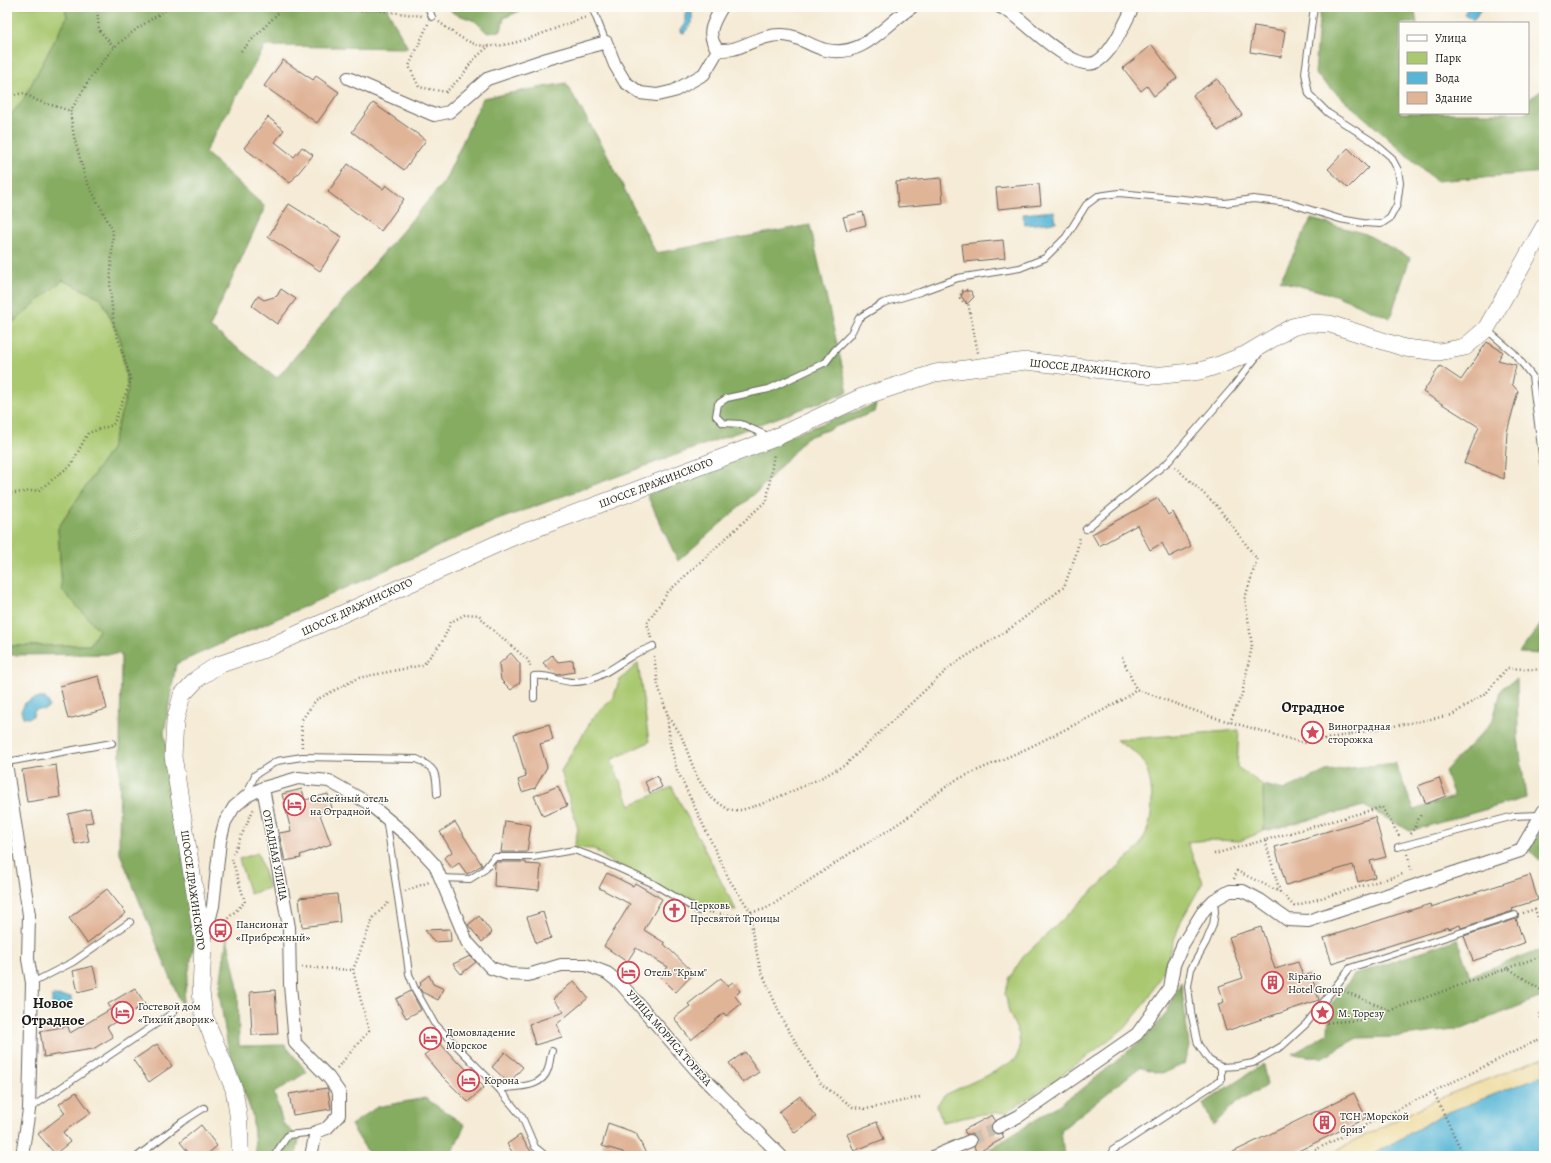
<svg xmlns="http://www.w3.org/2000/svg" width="1551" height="1163" viewBox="0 0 1551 1163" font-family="Alegreya,serif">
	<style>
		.green { fill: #a9c86f; stroke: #627246 }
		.forest { fill: #86ac62; stroke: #51643f }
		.sand { fill: #eeda9e; stroke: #857b5d }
		.water { fill: #57b6d5; stroke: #3a6978 }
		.building { fill: #e0b497 }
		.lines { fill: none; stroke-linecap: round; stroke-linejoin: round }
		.street-tunnel { stroke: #cac2b1; stroke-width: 12; stroke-dasharray: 12 6; stroke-linecap: butt }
		.lane-casing { stroke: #68645d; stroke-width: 8 }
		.street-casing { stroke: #68645d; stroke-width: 14 }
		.secondary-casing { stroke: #68645d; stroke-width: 18 }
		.path { stroke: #68645d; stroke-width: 2.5; stroke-dasharray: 1 3; stroke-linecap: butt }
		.lane { stroke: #fff; stroke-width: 6 }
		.street { stroke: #fff; stroke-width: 12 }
		.secondary { stroke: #fff; stroke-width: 17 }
		.labels { text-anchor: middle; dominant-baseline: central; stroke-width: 3; stroke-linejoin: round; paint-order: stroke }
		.street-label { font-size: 11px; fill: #1c1c1c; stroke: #fdfcf7 }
		.poi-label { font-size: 11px; fill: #1c1c1c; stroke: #fdfcf7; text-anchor: start }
		.district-label { font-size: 15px; font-weight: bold; fill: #1c1c1c; stroke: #fdfcf7 }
	</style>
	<rect width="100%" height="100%" fill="#fdfcf7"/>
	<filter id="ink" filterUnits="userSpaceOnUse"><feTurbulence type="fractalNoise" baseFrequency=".025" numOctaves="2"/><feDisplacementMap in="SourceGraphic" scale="8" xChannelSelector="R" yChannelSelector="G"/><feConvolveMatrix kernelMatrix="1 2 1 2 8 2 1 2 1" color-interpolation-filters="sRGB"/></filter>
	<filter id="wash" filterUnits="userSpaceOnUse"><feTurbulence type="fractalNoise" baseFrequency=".012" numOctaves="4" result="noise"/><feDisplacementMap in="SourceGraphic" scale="16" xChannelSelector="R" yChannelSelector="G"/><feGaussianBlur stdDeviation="0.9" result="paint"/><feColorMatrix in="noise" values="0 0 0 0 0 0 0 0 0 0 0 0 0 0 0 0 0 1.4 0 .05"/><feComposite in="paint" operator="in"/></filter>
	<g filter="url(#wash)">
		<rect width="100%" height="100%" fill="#f5ebd6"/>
		<path class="green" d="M7,7h58l2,10 -45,85 -15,17z
			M62,280l39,18 19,40 8,51 -17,60 -53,79 4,62 37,40 -9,15 -83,1v-319z
			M638,663l11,79 -38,18 19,45 42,-18 64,123 -47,-6 -63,-30 -32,-25 -20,-1 4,-19 -17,-58 31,-52 22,-23 5,-15z
			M1239,730l-2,37 26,18 1,46 -24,10 -31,-1 -22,2 16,40 -22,39 -18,50 -16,30 -20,25 -78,59 -42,27 -24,2 -41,8 -5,-17 8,-10 51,-24 20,-12 4,-11 -1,-13 -10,-23 -4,-19 5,-16 13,-20 116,-110c3,-6 7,-13 9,-19 7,-20 5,-59 -11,-74 -6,-5 -14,-9 -21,-14z
			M258,853l11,35 -19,6 -11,-35z"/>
		<path class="forest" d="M65,7h321l22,41 -143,-2 -60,106 60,55 -55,120 67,51 167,-196 39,-84 83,-15 40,69 50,101 154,-28 38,167 -353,129 -319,143 -12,69 33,196 -15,77 -63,-155 2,-197 -114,1v-9l83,-1 9,-15 -37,-40 -4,-62 53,-79 17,-60 -8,-51 -19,-40 -38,-18 -56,47v-208l15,-17 45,-85z
			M448,7h81l-25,11 -3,13 -15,1 -11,-11 -22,-8z
			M1320,7h94l3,16h-17v90h128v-13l16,-11v83l-108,9 -121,-107z
			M1311,219l55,15 44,24 -20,60 -55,-23 -55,-14z
			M876,404l-2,8 -68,26 -46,51 -82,72 -31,-66 109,-47z
			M1544,620v34l-25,-1z
			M1517,679l1,58 8,61 -116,33 -46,-25 -100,25 -1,-46 21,5 42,-19 69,-8 19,47 40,-13 -9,-26 47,-49 10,-34z
			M1544,825v39l-15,-14z
			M227,937l11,51 1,58 46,-1 22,27 -33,21 9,30 16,15 -3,18h-40l-4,-42 -24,-66 -9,-56z
			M1457,939l13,37 74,-28v48l-82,33 -67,8 -38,1 -36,20 -28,-4 35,-21 1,-26 25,-32z
			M1181,982l8,64 -5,18 -22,10 -22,-7 -79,63 3,26h-86l30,-18 73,-48 67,-55 18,-21z
			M1263,1064l4,21 -31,18 -23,22 -10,-21z
			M425,1098l40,27 -15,31h-80l-19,-31 26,-18z"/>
		<path class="sand" d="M1544,1057v18l-100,39 -74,42h-45l112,-57z"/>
		<path class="water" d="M1468,7h14l-8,13 -10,-6z
			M687,11l5,1v11l-8,10 -3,-1v-3l4,-4v-10z
			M1054,211l2,11 -31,3 -2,-11z
			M36,698h9l3,3 1,6 -5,3 -6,-1 -4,2 -1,5 -5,2 -5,-1 -2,-6 4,-8z
			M52,996l19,1v9h-19z
			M1544,1075v81h-174l74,-42z"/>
		<g id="blocks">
			<path class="building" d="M1254,26l31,5 -4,26 -31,-5z
				M1152,45l25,33 -23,18 -7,-10 -6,5 -18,-23z
				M283,60l30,20 3,-4 23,16 -22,31 -53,-37z
				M1217,79l25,36 -24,16 -25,-36z
				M373,103l53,37 -22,30 -52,-38z
				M268,117l16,13 -9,12 19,15 8,-10 11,8 -23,28 -46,-35z
				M1348,148l20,20 -20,20 -20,-19z
				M348,164l35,25 3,-4 18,14 -23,32 -53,-39z
				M941,178l2,25 -45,4 -2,-25z
				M1039,184l2,21 -43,4 -2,-21z
				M289,204l53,33 -22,34 -52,-34z
				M863,212l3,13 -19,5 -4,-13z
				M1003,240l2,18 -41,4 -2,-18z
				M281,289l15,10 -19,25 -25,-18 6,-10 6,4 13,-4z
				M964,291h7l3,6 -7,7 -6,-8z
				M1487,342l16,10 -5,8 18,5 -4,19 6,7 -11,41 -3,47 -40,-16 15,-36 -56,-35 17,-26 21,14z
				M1158,498l10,17 5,-3 18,34 -22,11 -7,-14 -12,7 -13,-25 -38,21 -7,-12z
				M511,653l9,11v18l-9,8 -10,-10 -2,-16z
				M552,655l6,7 15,-2 1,12 -16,3 -4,-2 -11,-10z
				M99,676l8,33 -39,10 -8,-33z
				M549,724l4,16 -13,4 7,23 -12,21 -13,4 -4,-12 8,-3 -12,-43z
				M56,765l4,32 -33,5 -5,-32z
				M657,776l5,11 -12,6 -5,-11z
				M1439,778l7,18 -20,8 -8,-18z
				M558,786l9,20 -24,10 -9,-20z
				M302,789l3,11 23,-6 4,14 -13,4 12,32 -31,11 1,3 -16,3 -6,-28 12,-2 -9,-37z
				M90,809l3,13 -8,1 4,18 -14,3 -7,-30z
				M1375,817l11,40 -16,4 5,16 -17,5 -5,-17 -67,20 -11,-38z
				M505,821l26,4 -4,27h-26z
				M455,822l27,43 -15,9 -8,-11 -7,5 -8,-10 8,-6 -12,-20z
				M495,862h31v2l15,1 -2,25 -45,-4z
				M607,873l26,13 2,-3 27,16 -18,31 21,13 -1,1 30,29 -18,19 -16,-16 8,-9 -32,-19 -9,14 -23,-16 26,-42 -31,-16z
				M1530,875l8,25 -26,8 1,3 -52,17 -1,-3 -11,4 -1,-2 -116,37 -8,-26 106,-34 1,3z
				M107,889l19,24 -39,30 -18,-25z
				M337,894l3,28 -38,5 -3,-29z
				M543,912l8,26 -15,5 -9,-26z
				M479,916l13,17 -10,9 -14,-17z
				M1516,919l8,24 -51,18 -9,-25z
				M1261,927l14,42 23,-7 5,14 8,-2 8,26 -93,31 -8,-27 6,-2 -5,-16 24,-8 -14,-41z
				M450,929l1,12 -17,1 -9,-12z
				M470,956l6,6 -15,12 -8,-10z
				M93,966l5,21 -20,5 -5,-21z
				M429,975l4,9 11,5 -6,11 -16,-8 -3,-5 2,-2 -1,-3z
				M721,978l6,8 6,-4 7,9 -5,5 6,8 -15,12 -2,-3 -33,27 -17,-22 16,-12 -2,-2z
				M574,981l14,17 -31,26 5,13 -27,8 -6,-21 35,-12 -11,-13z
				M135,988l10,16 -38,23 6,10 -20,12 -49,8 -4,-26 28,-5 2,7 41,-24 -3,-5z
				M275,990l3,44 -26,1 -2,-43z
				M411,991l10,19 -15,8 -10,-19z
				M430,1032l28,31 1,-1 25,25 -16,15 -29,-29 -15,-18 5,-4 -9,-11z
				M157,1044l15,22 -23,16 -16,-22z
				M505,1052l18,15 -14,16 -17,-16z
				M745,1052l14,20 -16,11 -14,-20z
				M327,1088l1,2 3,19 -38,6 -4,-21z
				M76,1092l15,21 -28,19 7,10 -15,12 -17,-20 27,-21 -6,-9z
				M1354,1093l12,25 -78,38h-63z
				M800,1096l16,21 -21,16 -16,-21z
				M992,1115l3,5 -4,6 1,5 5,3 5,-1 2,5 -27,15 -3,-6 3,-5v-4l-6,-4h-5l-2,-4z
				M877,1122l7,17 -30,12 -7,-17z
				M608,1123l28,10 11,23h-22l-2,-4 -21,-6z
				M201,1125l16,21 -12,10h-14l-11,-14z
				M520,1135l14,21h-19l-8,-12z"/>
		</g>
	</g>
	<g filter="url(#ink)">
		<use href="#blocks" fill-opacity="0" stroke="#68645d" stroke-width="1"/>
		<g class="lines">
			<path class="street-tunnel" d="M970,1141l28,-14"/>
			<defs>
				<path id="lane" d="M428,7l4,10
					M592,7l14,35
					M1487,330l27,23 18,23 11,87
					M770,437l-29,-13 -18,-1 -7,-7 2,-12 9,-6 42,-9 57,-27 9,-12 15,-15 9,-17 24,-15 37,-11 38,-14 62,-10 25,-10 21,-21 20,-32 12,-9 21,-3 106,10 28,-4 36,4 51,16 23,4 18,1 9,-6 7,-13 3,-22 -2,-13 -7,-13 -19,-16 -44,-28 -19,-19 -4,-21 9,-66
					M1086,529l83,-68 63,-73 26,-33
					M534,698v-22c17,-2 24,6 40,6 22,0 38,-14 56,-25 7,-5 15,-7 23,-11
					M7,762l105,-19
					M247,794l8,-19 22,-14 25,-4 115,2c20,10 19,14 20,35
					M386,818l21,140 2,16 6,15 19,34 65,66 23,28 13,30 11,9
					M1398,847l116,-31 26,-1
					M440,878l30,1 14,-9 10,-13h39l41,-7 22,8 56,25 47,28
					M1214,901l1,11 -2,13 -7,17 -15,27 -3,17 3,26 7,32 11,16 12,7 16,-1 16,-3 29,-17 24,-22 44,-56 165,-53
					M32,983l41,-21 57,-40
					M499,1089c17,-3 43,0 49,-20 2,-6 2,-12 4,-18
					M29,1109l145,-97
					M1113,1150l108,-70v-13
					M138,1156l44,-34 22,-14
					M274,1156l14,-21 28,-3
					M1302,1156l5,-2"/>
				<path id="street" d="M722,7c-9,16 -17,27 -4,43 5,0 10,0 15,-1 17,-5 32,-15 50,-14 15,0 28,12 43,15 38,8 58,-25 86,-43
					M1000,7c6,3 13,7 18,11 15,12 61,57 80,43 15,-10 27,-38 35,-54
					M348,78l86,37 15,-3 38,-33 60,-20 59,-17 9,23 10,17 15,11 17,2 17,-4 30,-17 14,-24
					M7,770l22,145 -1,44 4,24 -3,127 -7,46
					M263,788l26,139 1,58 5,58 34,35 10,14v23l-12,13 -11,4 -5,24
					M204,940l9,-34 7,-65 5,-19 9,-15 13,-11 16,-8 35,-10 31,3 39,22 42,35 25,27 32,77 24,26 18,6 19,1 33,-10h25l21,8 14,11 75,86 85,86
					M998,1127l21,-11 118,-82 33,-46 4,-23 9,-21 21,-34 10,-10 16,-9h13l17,9 28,20 20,1 212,-70 24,-41
					M935,1156l35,-15"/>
				<path id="secondary" d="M240,1156v-16l-2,-26 -4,-25 -30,-73 -3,-24 2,-49 -30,-187 2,-35 7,-26 16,-17 20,-13 47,-16 245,-111 262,-99 90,-42 73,-24 91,-12 128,15 46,-5 22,-7 23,-9 47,-28 17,-4 21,1 75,24 34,4 26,-5 21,-18 58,-102"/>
			</defs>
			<use href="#lane" class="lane-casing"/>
			<use href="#street" class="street-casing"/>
			<use href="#secondary" class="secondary-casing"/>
			<path class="path" d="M97,7l2,23 15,17
				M309,7l35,4 31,-1 47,6
				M439,22c11,8 23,18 36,22 32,10 80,-18 112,-27
				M428,24l-19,42 10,21 27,5 17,-17 9,-14 17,-15
				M241,51l43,-44
				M7,96l17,-3 14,8 33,10
				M967,290l-5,1 -2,7 3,4 5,1 10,50
				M1175,467l43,40 39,52 -12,39 7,48 -10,48 -12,28
				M7,494l32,-4 32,-25 17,-32 25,-8 18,-45 -17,-54 -4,-38 3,-57 -27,-51 -12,-43 -4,-25 23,-38 21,-27 24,-19 32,-21
				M651,638l-4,-15 21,-31 99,-92 7,-47
				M654,656l4,29 9,28 3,31 7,26 53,111 21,31 1,19 8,37 23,53 38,63 32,23 14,2 53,-12
				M1122,657l14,32 73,27 95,27 148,-28 35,-23 20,-24 37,2
				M667,714l14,21 16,42 13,20 19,13h12l18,-5 36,-15 24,-11 26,-14 106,-99 60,-38 53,-41 12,-33 4,-17
				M302,747l-1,-26 15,-21 42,-22 65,-13 19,-23 9,-20 15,-8 13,1 9,11 40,34 3,8
				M1411,834l10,-20
				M233,854l21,-46
				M1214,854l51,-14
				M1408,854l3,18
				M1234,879l3,-8 43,21 14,14 109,-32
				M405,891l24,-9
				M1280,892l-15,-52 117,-33 18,30
				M708,912l29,4 28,-7 18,-11 72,-48 29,-17 30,-20 19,-17 23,-16 72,-32 70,-35 27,-15 11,-9
				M1523,913l12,-4 9,30
				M222,924l23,-22 -13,-43
				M302,967l51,3
				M1508,968l36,-13
				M1344,991l47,20
				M1544,1007l-5,6 5,13
				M1319,1023l44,-3 145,-52 36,24
				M337,1068l32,-37 -16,-61 20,-52 15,-15
				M1435,1095l26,55
				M1315,1150l229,-113"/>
			<use href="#lane" class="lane"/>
			<use href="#street" class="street"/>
			<use href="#secondary" class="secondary"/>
		</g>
	</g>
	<defs>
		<symbol id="sight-ring" viewBox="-11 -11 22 22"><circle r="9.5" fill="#fdfcf7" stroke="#d1495b" stroke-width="1.5"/><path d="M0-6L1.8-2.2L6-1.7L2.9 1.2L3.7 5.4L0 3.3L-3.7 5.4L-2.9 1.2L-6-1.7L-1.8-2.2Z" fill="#d1495b"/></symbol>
		<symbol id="hotel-ring" viewBox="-11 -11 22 22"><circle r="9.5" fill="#fdfcf7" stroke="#d1495b" stroke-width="1.5"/><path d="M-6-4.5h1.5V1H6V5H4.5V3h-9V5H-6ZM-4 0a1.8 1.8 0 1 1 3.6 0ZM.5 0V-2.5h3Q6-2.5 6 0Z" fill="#d1495b"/></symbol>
		<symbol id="church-ring" viewBox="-11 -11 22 22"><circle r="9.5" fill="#fdfcf7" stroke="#d1495b" stroke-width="1.5"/><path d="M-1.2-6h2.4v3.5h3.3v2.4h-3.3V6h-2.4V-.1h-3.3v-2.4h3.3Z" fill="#d1495b"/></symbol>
		<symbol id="bus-ring" viewBox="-11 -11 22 22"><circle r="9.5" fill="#fdfcf7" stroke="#d1495b" stroke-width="1.5"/><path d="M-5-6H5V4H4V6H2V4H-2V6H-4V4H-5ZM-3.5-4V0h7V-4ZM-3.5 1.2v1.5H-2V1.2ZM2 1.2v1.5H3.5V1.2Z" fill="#d1495b"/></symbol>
		<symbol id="building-ring" viewBox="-11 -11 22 22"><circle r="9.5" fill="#fdfcf7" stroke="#d1495b" stroke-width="1.5"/><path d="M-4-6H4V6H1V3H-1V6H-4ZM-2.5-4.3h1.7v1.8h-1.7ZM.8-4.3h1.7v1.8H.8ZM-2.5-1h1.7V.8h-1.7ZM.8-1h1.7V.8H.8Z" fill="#d1495b"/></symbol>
	</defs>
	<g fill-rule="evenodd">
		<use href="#sight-ring" x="1300" y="720" width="25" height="25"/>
		<use href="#hotel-ring" x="282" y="792" width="25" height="25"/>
		<use href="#church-ring" x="662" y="898" width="25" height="25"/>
		<use href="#bus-ring" x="208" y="918" width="25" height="25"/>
		<use href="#hotel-ring" x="616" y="960" width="25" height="25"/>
		<use href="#building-ring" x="1260" y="970" width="25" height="25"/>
		<use href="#hotel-ring" x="110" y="1000" width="25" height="25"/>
		<use href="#sight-ring" x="1310" y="1000" width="25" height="25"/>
		<use href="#hotel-ring" x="418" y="1026" width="25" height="25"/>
		<use href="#hotel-ring" x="456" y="1068" width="25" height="25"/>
		<use href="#building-ring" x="1312" y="1110" width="25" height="25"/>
	</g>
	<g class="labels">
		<g class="street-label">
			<text transform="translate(1090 369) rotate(6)">ШОССЕ ДРАЖИНСКОГО</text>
			<text transform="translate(656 483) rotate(-21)">ШОССЕ ДРАЖИНСКОГО</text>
			<text transform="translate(357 607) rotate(-25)">ШОССЕ ДРАЖИНСКОГО</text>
			<text transform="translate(275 855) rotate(79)">ОТРАДНАЯ УЛИЦА</text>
			<text transform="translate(193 890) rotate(82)">ШОССЕ ДРАЖИНСКОГО</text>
			<text transform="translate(669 1038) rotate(49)">УЛИЦА МОРИСА ТОРЕЗА</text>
		</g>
		<g class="poi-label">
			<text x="1328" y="726">Виноградная<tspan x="1328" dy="13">сторожка</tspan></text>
			<text x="310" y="798">Семейный отель<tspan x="310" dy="13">на Отрадной</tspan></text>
			<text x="690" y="905">Церковь<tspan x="690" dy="13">Пресвятой Троицы</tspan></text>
			<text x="236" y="924">Пансионат<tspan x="236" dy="13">«Прибрежный»</tspan></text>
			<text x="644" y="972">Отель "Крым"</text>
			<text x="1288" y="976">Ripario<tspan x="1288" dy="13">Hotel Group</tspan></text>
			<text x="138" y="1006">Гостевой дом<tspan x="138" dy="13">«Тихий дворик»</tspan></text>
			<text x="1338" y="1013">М. Торезу</text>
			<text x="446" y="1032">Домовладение<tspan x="446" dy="13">Морское</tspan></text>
			<text x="484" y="1080">Корона</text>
			<text x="1340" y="1116">ТСН "Морской<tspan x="1340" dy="13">бриз"</tspan></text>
		</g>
		<g class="district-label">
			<text x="1313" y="707">Отрадное</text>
			<text x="53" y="1003">Новое<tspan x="53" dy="17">Отрадное</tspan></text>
		</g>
	</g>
	<rect width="1551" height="1163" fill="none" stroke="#fdfcf7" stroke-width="24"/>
	<rect x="1399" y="22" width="130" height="92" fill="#fdfcf7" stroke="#a3a29f"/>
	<rect x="1407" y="35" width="20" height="6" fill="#ffffff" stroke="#a3a29f"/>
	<text x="1435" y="42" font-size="12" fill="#1c1c1c">Улица</text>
	<rect x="1407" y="52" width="20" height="12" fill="#a9c86f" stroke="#a3a29f"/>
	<text x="1435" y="62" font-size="12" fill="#1c1c1c">Парк</text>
	<rect x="1407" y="72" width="20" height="12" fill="#57b6d5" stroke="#a3a29f"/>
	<text x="1435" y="82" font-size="12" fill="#1c1c1c">Вода</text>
	<rect x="1407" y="92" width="20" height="12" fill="#e0b497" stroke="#a3a29f"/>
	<text x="1435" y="102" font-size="12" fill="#1c1c1c">Здание</text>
</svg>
